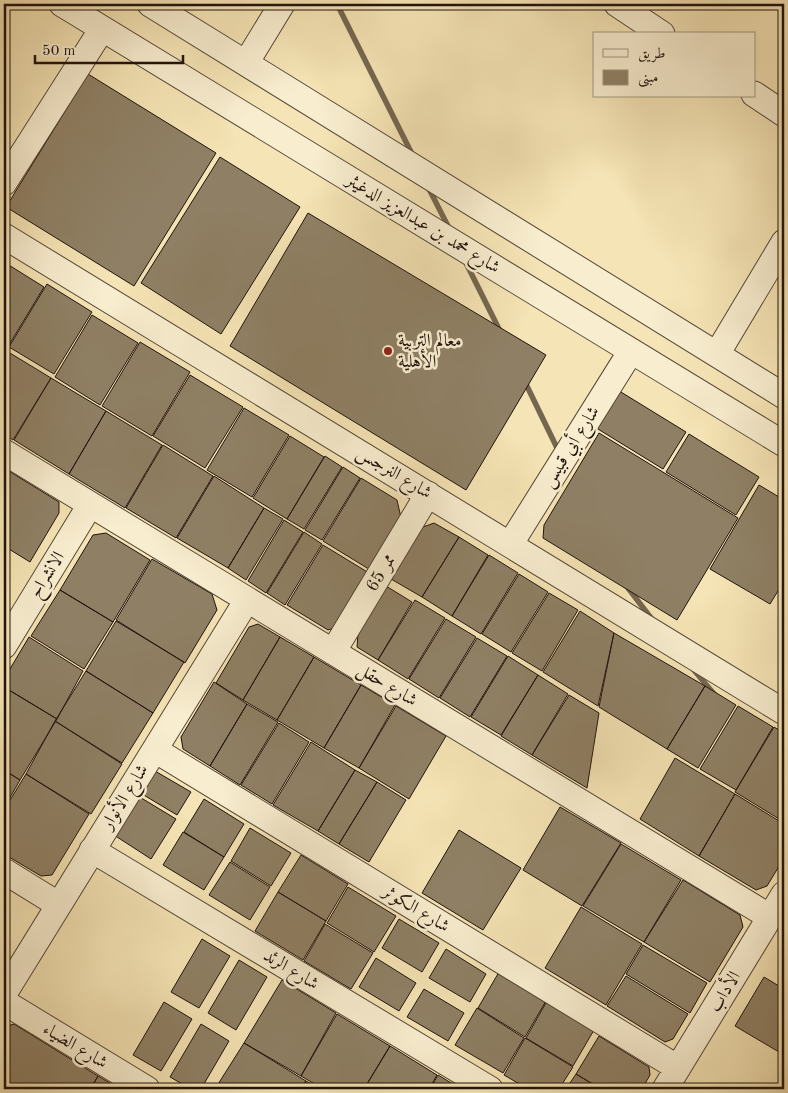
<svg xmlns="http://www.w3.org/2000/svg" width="788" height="1093" viewBox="0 0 788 1093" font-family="'Old Standard TT',Amiri,serif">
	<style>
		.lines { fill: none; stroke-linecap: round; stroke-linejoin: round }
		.stream { stroke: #756650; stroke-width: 5.5 }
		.building { fill: #8f8065; stroke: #20130e }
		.minor-casing { stroke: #554738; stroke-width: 27 }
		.minor { stroke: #f8edcf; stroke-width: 25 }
		.poi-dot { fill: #8f2418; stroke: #f8edcf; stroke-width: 2 }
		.labels { text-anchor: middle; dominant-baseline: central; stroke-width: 5; stroke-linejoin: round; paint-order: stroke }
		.street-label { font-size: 18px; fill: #20130e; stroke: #f8edcf }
		.poi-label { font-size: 18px; fill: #20130e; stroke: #f8edcf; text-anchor: start }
	</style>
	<rect width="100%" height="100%" fill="#f5e4b5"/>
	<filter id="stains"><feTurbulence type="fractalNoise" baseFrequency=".004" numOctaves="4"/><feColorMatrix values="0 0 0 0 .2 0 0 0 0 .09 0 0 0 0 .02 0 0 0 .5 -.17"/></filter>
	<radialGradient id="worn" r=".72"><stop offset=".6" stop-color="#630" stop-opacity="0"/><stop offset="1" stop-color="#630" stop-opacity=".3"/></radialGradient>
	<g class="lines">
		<path class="stream" d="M337,4l76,152
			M428,187l22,43
			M464,259l36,72
			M525,382l34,70
			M625,584l26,34
			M693,669l22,26"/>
	</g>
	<path class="building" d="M88,74l128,79 -82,133 -128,-79z
		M220,157l80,50 -79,127 -80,-51z
		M308,213l238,142 -80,135 -236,-144z
		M4,262l40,25 -35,58 -5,-3z
		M47,284l45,28 -38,62 -45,-27z
		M92,315l46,28 -38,62 -45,-28z
		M140,342l50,30 -38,64 -50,-30z
		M5,350l46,28 -38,62 -9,-6z
		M190,375l53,32 -38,61 -52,-32z
		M51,378l55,33 -37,63 -55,-34z
		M616,389l70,43 -23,37 -70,-43z
		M244,408l45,27 -37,62 -45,-27z
		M106,411l56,34 -37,63 -56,-34z
		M599,433l139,85 -61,102 -134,-82 1,-13z
		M689,434l70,43 -23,38 -70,-43z
		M290,436l34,21 -37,62 -34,-21z
		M163,445l50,31 -37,62 -50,-30z
		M325,456l17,11 -38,62 -17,-10z
		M343,467l17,11 -38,62 -17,-10z
		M4,468l55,34v11l-29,49 -26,-16z
		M214,476l50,32 -36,60 -51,-30z
		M361,478l36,22 5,22 -30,49 -49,-30z
		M759,485l25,15v81l-14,23 -60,-35z
		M264,508l19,11 -37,61 -18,-12z
		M284,520l19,12 -37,61 -18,-12z
		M434,523l25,14 -37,60 -31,-18 32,-52z
		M304,532l18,12 -37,61 -18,-12z
		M106,533l44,27 -37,62 -53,-32 33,-55z
		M459,537l29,18 -36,61 -30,-19z
		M323,545l46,28 -32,54 -9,3 -41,-25z
		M489,555l29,18 -37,61 -29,-18z
		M152,559l60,35 5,16 -32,53 -69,-43z
		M519,574l29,18 -37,60 -29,-18z
		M386,586l26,16 -34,58 -21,-13 1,-13z
		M60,590l53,32 -29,47 -53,-33z
		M549,593l29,17 -36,61 -30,-18z
		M415,600l30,18 -37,61 -30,-19z
		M580,611l34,22 -16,73 -55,-34z
		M446,619l30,18 -37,61 -30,-19z
		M116,621l68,41 -31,51 -67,-42z
		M258,624l22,13 -37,63 -27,-17 33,-56z
		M614,633l91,53 -38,63 -68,-42z
		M29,637l54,34 -26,48 -53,-32v-8z
		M280,637l34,20 -37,63 -34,-20z
		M477,638l30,18 -37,61 -30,-19z
		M508,656l30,19 -37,60 -30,-18z
		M314,657l47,28 -37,63 -47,-28z
		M86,671l67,42 -31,50 -67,-42z
		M538,675l30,19 -36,61 -31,-19z
		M214,682l33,22 -37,62 -27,-17 -2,-12z
		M361,685l34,20 -36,63 -35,-20z
		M705,686l31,19 -38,63 -31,-19z
		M4,687l53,32 -37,61 -16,-10z
		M569,695l30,18 -12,75 -55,-33z
		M247,704l31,18 -38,63 -30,-19z
		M396,706l50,30 -37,63 -50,-31z
		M738,706l35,21 -37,63 -36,-21z
		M55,721l67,43 -31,50 -65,-40z
		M279,723l30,19 -37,62 -31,-19z
		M774,727l10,6v89l-49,-30z
		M311,742l44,28 -37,61 -45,-26z
		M675,758l60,36 -36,62 -59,-37z
		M4,770l16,10 -16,28z
		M355,770l22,12 -38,62 -21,-13z
		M155,771l36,21 -14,23 -35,-21z
		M26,774l63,40 -37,61 -11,1 -37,-22v-44z
		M377,782l29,18 -37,62 -30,-18z
		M735,794l49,30v34l-17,28 -11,4 -57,-34z
		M138,796l38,23 -25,40 -37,-24z
		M204,799l40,25 -20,33 -40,-25z
		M560,807l61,36 -39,63 -59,-36z
		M250,828l41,25 -20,33 -40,-25z
		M459,830l62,38 -38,62 -61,-37z
		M183,832l41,25 -20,33 -41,-25z
		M621,844l60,36 -37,62 -61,-36z
		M301,855l47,29 -22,37 -48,-29z
		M230,862l40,25 -20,33 -41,-25z
		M683,880l57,35 3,12 -33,55 -66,-40z
		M348,887l48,29 -22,36 -47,-29z
		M278,892l48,29 -23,39 -48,-29z
		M581,907l61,37 -36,61 -61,-37z
		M399,919l40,24 -17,29 -40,-24z
		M325,924l48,29 -22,36 -47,-28z
		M202,939l28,17 -31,52 -28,-16z
		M643,945l64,38 -17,30 -64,-39z
		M446,949l40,25 -16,28 -41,-24z
		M376,958l40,25 -17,28 -40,-24z
		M239,960l28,17 -31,53 -28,-17z
		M499,972l47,29 -21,36 -47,-29z
		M626,976l62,38 -15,25 -8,3 -58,-36z
		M764,977l20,12v66l-49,-29z
		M282,980l54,33 -35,63 -57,-33z
		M424,989l40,24 -16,28 -41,-24z
		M547,1001l47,29 -21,36 -47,-28z
		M164,1002l28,17 -31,52 -28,-16z
		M477,1008l47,30 -21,35 -48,-28z
		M337,1014l53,32 -26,43h-41l-22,-13z
		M14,1024l84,52 -8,13h-86v-62z
		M201,1024l28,17 -28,48h-10l-21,-12z
		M599,1036l50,31 1,8 -8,14h-41l-25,-15z
		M525,1038l48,29 -14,22h-31l-24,-14z
		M244,1043l62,38 -5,8h-86z
		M390,1046l47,29 -8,14h-65z
		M576,1074l25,15h-35z
		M438,1075l23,14h-31z
		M98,1076l22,13h-29z
		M306,1081l14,8h-19z"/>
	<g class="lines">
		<defs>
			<path id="minor" d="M62,4l722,440
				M150,4l634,392
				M617,4l45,30
				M246,63l36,-59
				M754,94l30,20
				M4,183l98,-154
				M4,236l780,476
				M717,354l67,-112
				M4,452l766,465
				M511,543l120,-192
				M4,646l86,-141
				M333,652l95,-158
				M155,750l523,318
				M92,850l398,239
				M4,871l55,34
				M4,994l243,-394
				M4,1002l143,87
				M665,1089l119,-195"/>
		</defs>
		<use href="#minor" class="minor-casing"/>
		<use href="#minor" class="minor"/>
	</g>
	<circle class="poi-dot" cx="388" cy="351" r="5"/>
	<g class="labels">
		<g class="street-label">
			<text transform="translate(423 224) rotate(31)">شارع محمد بن عبدالعزيز الدغيثر</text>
			<text transform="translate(571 447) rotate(-58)">شارع أبي قبيس</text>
			<text transform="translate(394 473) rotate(31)">شارع النرجس</text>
			<text transform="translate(381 573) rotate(-59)">ممر 65</text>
			<text transform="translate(47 575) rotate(-58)">الانشراح</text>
			<text transform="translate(387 685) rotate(31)">شارع حقل</text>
			<text transform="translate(125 797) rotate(-58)">شارع الأنوار</text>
			<text transform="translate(416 909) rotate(31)">شارع الكوثر</text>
			<text transform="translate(291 970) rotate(31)">شارع الرئد</text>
			<text transform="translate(725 992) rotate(-59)">الأداب</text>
			<text transform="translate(75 1046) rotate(31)">شارع الضياء</text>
		</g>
		<g class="poi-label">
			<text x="398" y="341">معالم التربية<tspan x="398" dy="21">الأهلية</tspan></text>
		</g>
	</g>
	<rect width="788" height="1093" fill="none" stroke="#f5e4b5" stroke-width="20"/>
	<rect x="5" y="5" width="778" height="1083" fill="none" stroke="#20130e" stroke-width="2.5"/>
	<rect x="10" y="10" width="768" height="1073" fill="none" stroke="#20130e"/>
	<rect x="593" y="32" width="162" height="65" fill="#f8edcf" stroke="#a29682"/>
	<rect x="603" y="49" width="25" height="8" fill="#f8edcf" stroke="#a29682"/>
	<text x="638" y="58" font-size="15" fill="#20130e">طريق</text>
	<rect x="603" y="70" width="25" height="15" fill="#8f8065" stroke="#a29682"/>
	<text x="638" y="82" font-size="15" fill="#20130e">مبنى</text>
	<path d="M35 55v8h148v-8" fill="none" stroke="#20130e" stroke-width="2.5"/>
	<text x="42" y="55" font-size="15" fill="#20130e" stroke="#f8edcf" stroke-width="4" paint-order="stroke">50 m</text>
	<rect width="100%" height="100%" filter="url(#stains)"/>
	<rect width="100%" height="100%" fill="url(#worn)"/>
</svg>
